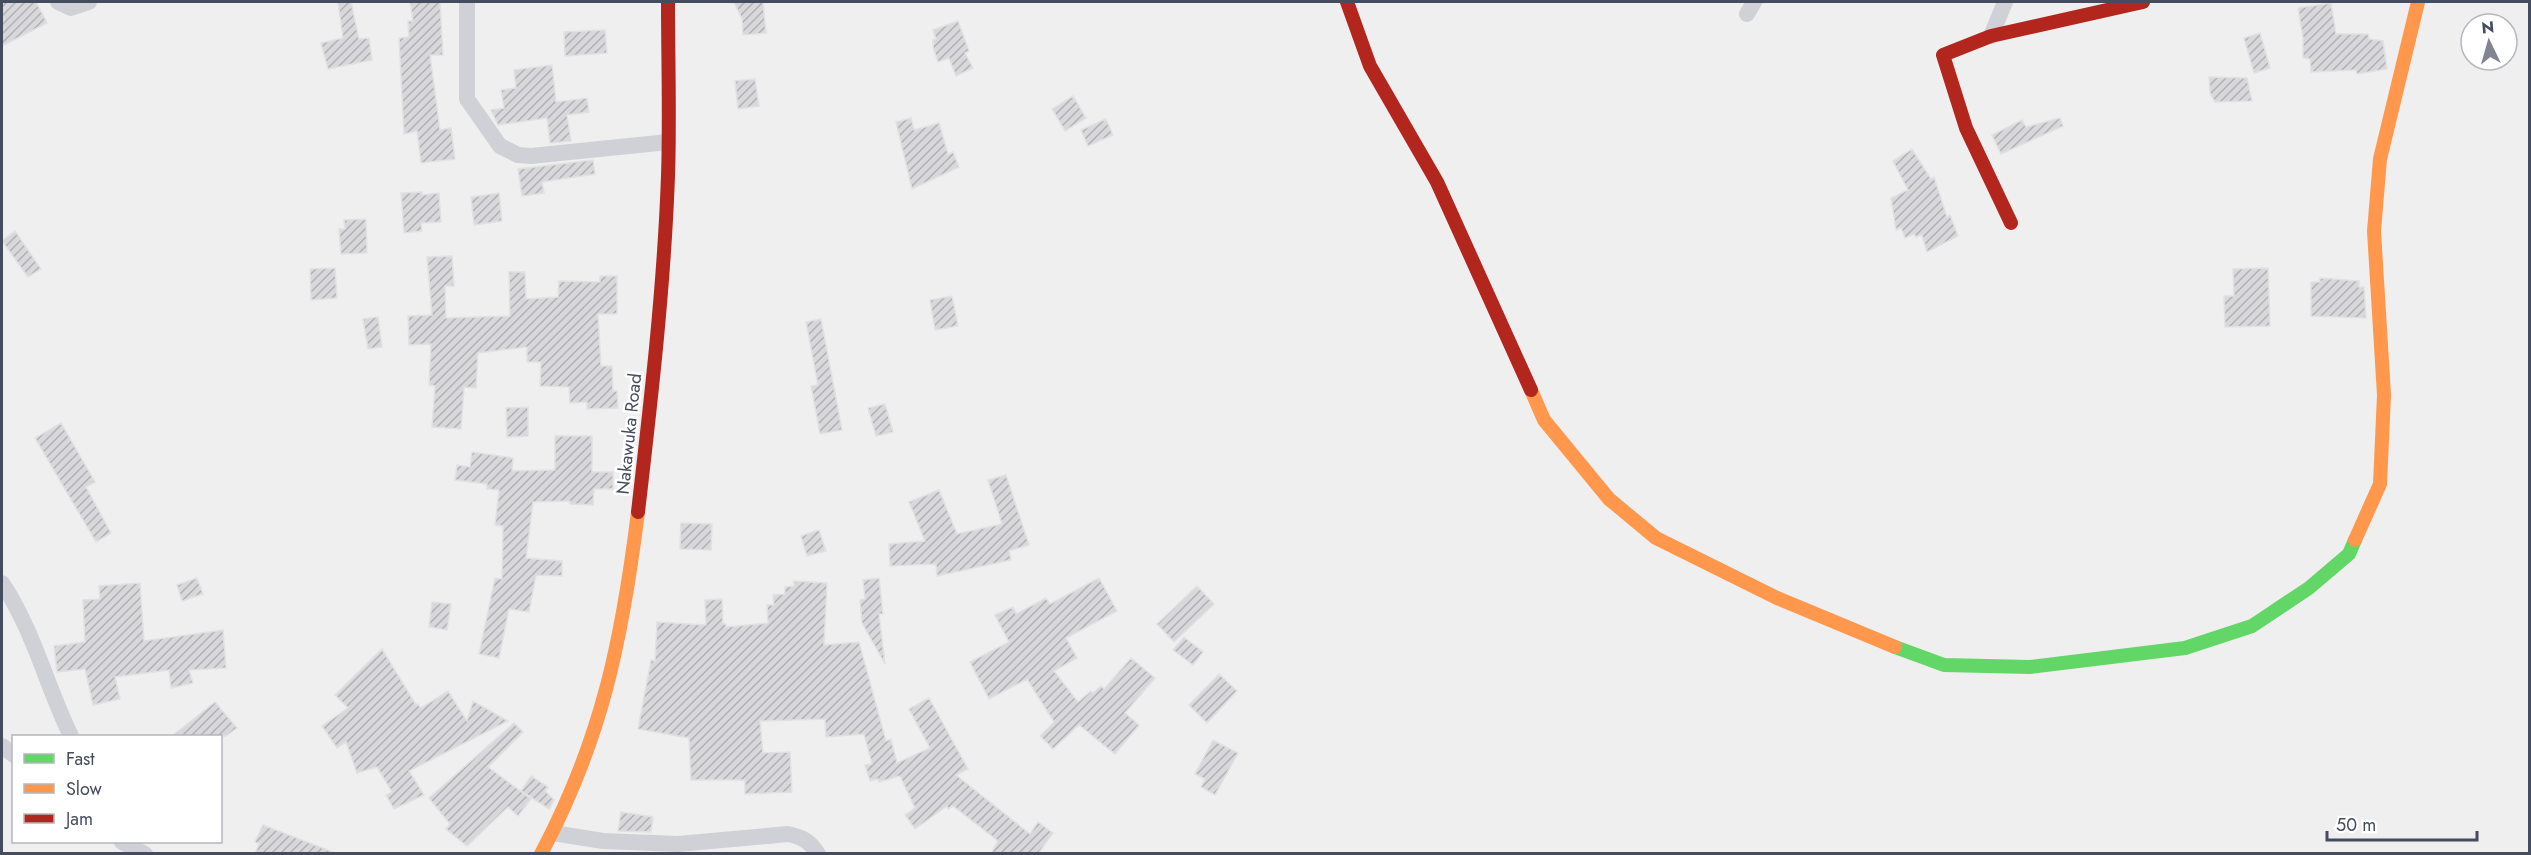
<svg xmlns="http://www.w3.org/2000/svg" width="2531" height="855" viewBox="0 0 2531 855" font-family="Jost,sans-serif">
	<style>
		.building { fill: url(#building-hatch); stroke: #e1e1e2; stroke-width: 1.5 }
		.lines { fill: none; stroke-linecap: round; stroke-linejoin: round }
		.street { stroke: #d0d1d6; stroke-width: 16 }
		.fast { stroke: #63d668; stroke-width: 14 }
		.slow { stroke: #ff974d; stroke-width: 14 }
		.jam { stroke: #b3261e; stroke-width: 14 }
		.labels { text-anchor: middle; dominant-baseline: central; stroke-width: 5; stroke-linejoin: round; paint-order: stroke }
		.street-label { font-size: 18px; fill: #444c5e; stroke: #fff }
	</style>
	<defs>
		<pattern id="building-hatch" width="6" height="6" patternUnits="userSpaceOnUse" patternTransform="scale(1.5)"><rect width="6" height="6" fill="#d8d8db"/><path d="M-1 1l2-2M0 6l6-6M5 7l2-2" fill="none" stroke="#b1b1b5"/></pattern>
	</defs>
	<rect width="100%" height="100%" fill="#f0efef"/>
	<path class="building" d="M2,2h34l11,21 -45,23z
		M338,2h13l8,37 10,-1 3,22 -44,9 -7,-26 22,-5z
		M410,2h30l3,53h-13l10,75 11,-2 4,31 -34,4 -4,-32 -13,3 -5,-96 10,-1 -1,-16h5z
		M734,2h29l3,31 -23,2 -1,-16z
		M2331,3l5,31h32l1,5 14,2 4,28 -30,5 -1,-4 -45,2 -1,-13 -7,-1v-20l-5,-30z
		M958,21l11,30 -4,2 8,15 -17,8 -7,-18 -11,4 -5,-15v-7l3,-1 -3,-9z
		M605,30l2,23 -42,3 -1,-24z
		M2260,33l10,35 -16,5 -10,-35z
		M552,65l4,37 31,-4 2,14 -22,3 4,26 -21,2 -3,-25 -49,7 -7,-15 13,-2 -3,-18 15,-2 -2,-18z
		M2209,77l38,1 5,23 -37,1 -5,-9z
		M755,79l4,27 -21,3 -3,-28z
		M1073,96l13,22 -21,13 -13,-22z
		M911,118l3,12 25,-7 9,31 5,-2 6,15 -47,22 -16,-67z
		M2060,118l3,8 -62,28 -9,-19 30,-15 4,7z
		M1106,119l7,16 -25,11 -7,-16z
		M1912,149l19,30 3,-2 13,40 3,-2 8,21 -31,16 -5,-17 -6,2 -2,-3 -9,4 -4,-10 -5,2 -5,-32 17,-8 -15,-29z
		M593,160l2,14 -53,8 2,11 -22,3 -4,-27z
		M422,192v3l17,-2 2,29 -20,1 1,8 -18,2 -3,-40z
		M499,193l3,28 -28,4 -3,-28z
		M366,219l1,34 -26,1 -2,-25h6l-1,-9z
		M15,231l26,38 -13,8 -26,-36z
		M452,256l2,30h-9l1,32 64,-2 -1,-44h16l1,27 32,-2 1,-16 41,1v-6h17v38h-19l3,52h11l1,25h4l1,17 -31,1v-7l-17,1 -1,-16 -29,-1 1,-24h-14v-15l-49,6 -2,35 -12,-1 -3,42 -29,-2 3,-41 -6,-1 2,-41 -22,1 -1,-29 24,-1 -5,-58z
		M335,268l2,30 -26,2 -1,-31z
		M2268,268l2,58 -45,1 -1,-31h10l-1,-27z
		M2320,278l39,3v6h5l2,31 -55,-2v-34h9z
		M952,296l6,30 -23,4 -5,-30z
		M378,317l4,30 -14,2 -5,-30z
		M821,319l21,111 -22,4 -9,-48 7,-1 -12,-63z
		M885,404l8,28 -17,4 -8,-28z
		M528,407v29l-21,1 -1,-29z
		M61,423l34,59 -9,5 25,46 -15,9 -61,-104z
		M555,436h37v36h21v17h-19l-1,16 -23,-1v-3l-37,1 -7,56 36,3v15l-26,-1 -7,37 -20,-3 -10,49 -20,-4 16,-76 7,1 1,-53 -8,-1 4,-35 -12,-1v-5l-32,-4 2,-15 13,2 2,-15 41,6 -1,13 43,-1z
		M1006,475l23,70 -20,6 2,9 -74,16 -1,-12 -46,2 -1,-22 36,-3 -16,-39 30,-12 18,44 45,-10 -14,-44z
		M681,523l31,1 -1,26 -31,-1z
		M819,530l7,21 -19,5 -6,-20z
		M197,578l6,16 -21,7 -5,-16z
		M879,578l4,36h-4l6,50 -23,-41 -2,-23 5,-1 -2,-19z
		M1099,578l18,33 -51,27 11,20 -23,13 24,31 13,-11 2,2 8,-7 3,3 27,-31 24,20 -30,35 14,12 -24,29 -36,-29 -26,24 -13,-13 14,-14 -27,-43 -38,20 -19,-37 39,-20 -14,-27 18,-8 3,7 30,-16 4,6z
		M794,581l33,2 -3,62 35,-3 27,99 5,-2 6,24 33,-15 -21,-39 20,-11 39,71 -12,6 74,59 8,-12 15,11 -15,21h-47l7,-13 -45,-35 -5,3 -1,-3 -32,23 -10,-14 10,-7 -15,-32 -21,6 -1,-3 -8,2 -5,-16 7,-1 -8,-30 -38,3 -1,-18 -65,2 3,32 27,-1 2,40 -47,2v-14h-54l-2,-42 -51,-9 13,-69 4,1 2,-39 49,3 -1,-25 17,-1 1,25h3v3l42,-4 -1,-18h7l-1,-10 12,-1v-7l9,-1z
		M140,583l4,58 79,-11 3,38 -37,2 4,13 -22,5 -2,-18 -54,7 5,22 -27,6 -8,-36 -28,3 -3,-26 31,-4 -2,-42 17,-1 -1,-13z
		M1197,586l17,18 -40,38 -17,-18z
		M432,602l19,2 -4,26 -18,-3z
		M1184,637l19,15 -10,13 -20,-15z
		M382,649l34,56 2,-1 3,4 27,-17 19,30 6,-20 35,20 -99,50 15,24 -30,14 -8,-14 6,-3 -15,-25 -20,6 -11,-31 -9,6 -15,-22 26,-18 -13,-13z
		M1219,674l18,17 -30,32 -18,-18z
		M215,702l22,26 -11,8h-54z
		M514,723l9,9 -35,35 43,32 -13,17 -10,-9 -41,39 -21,-17 4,-5 -21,-26z
		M1213,740l25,13 -23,42 -14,-8 4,-8 -10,-5z
		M531,776l17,11 -3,4 9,9 -5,9 -28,-18z
		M621,812l32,5 -2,15 -33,-1z
		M263,825l70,27v2h-78l4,-10 -4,-2z"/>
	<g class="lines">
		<path class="street" d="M58,2l13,6 18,-6
			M467,2v97l33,47 18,9 13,1 137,-14
			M1747,14l7,-12
			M1991,36l14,-34
			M2,583c31,46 45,104 69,153
			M2,746l12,9
			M553,833l50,8 75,3 110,-10c14,3 22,7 30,20
			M122,842l23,12"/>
		<path class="fast" d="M1895,647l49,18 86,2 155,-19 67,-22 57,-38 40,-34 6,-14"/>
		<path class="slow" d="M1531,390l13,30 65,79 47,39 121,60 118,49
			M2355,540l25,-56 4,-89 -10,-164 6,-72 38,-157
			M541,854c61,-115 81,-214 97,-342"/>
		<path class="jam" d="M1347,2l23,64 67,116 94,208
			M2011,223l-45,-95 -23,-73 48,-19 152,-34
			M638,512c13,-112 26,-224 30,-336 2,-58 0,-116 0,-174"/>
	</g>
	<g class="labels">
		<g class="street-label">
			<text transform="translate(629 434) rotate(-84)">Nakawuka Road</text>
		</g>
	</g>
	<rect width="2531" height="855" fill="none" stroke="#444c5e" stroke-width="6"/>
	<rect x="12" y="735" width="210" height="108" fill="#ffffff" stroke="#b4b7bf" stroke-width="1.5"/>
	<rect x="24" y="754" width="30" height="9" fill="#63d668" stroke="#b4b7bf" stroke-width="1.5"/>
	<text x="66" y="765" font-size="18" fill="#444c5e">Fast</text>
	<rect x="24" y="784" width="30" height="9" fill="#ff974d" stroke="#b4b7bf" stroke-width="1.5"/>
	<text x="66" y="795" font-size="18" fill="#444c5e">Slow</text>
	<rect x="24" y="814" width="30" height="9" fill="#b3261e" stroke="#b4b7bf" stroke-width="1.5"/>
	<text x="66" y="825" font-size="18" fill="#444c5e">Jam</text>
	<g transform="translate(2489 42) rotate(355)"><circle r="28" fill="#ffffff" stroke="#b4b7bf" stroke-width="1.5"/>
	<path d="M0-4.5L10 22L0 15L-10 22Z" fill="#808591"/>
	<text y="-9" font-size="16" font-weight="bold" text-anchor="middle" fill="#444c5e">N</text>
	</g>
	<path d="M2327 831v9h150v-9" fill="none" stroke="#444c5e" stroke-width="3"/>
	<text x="2336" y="831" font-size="18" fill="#444c5e" stroke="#ffffff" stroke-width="4.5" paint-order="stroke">50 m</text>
</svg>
